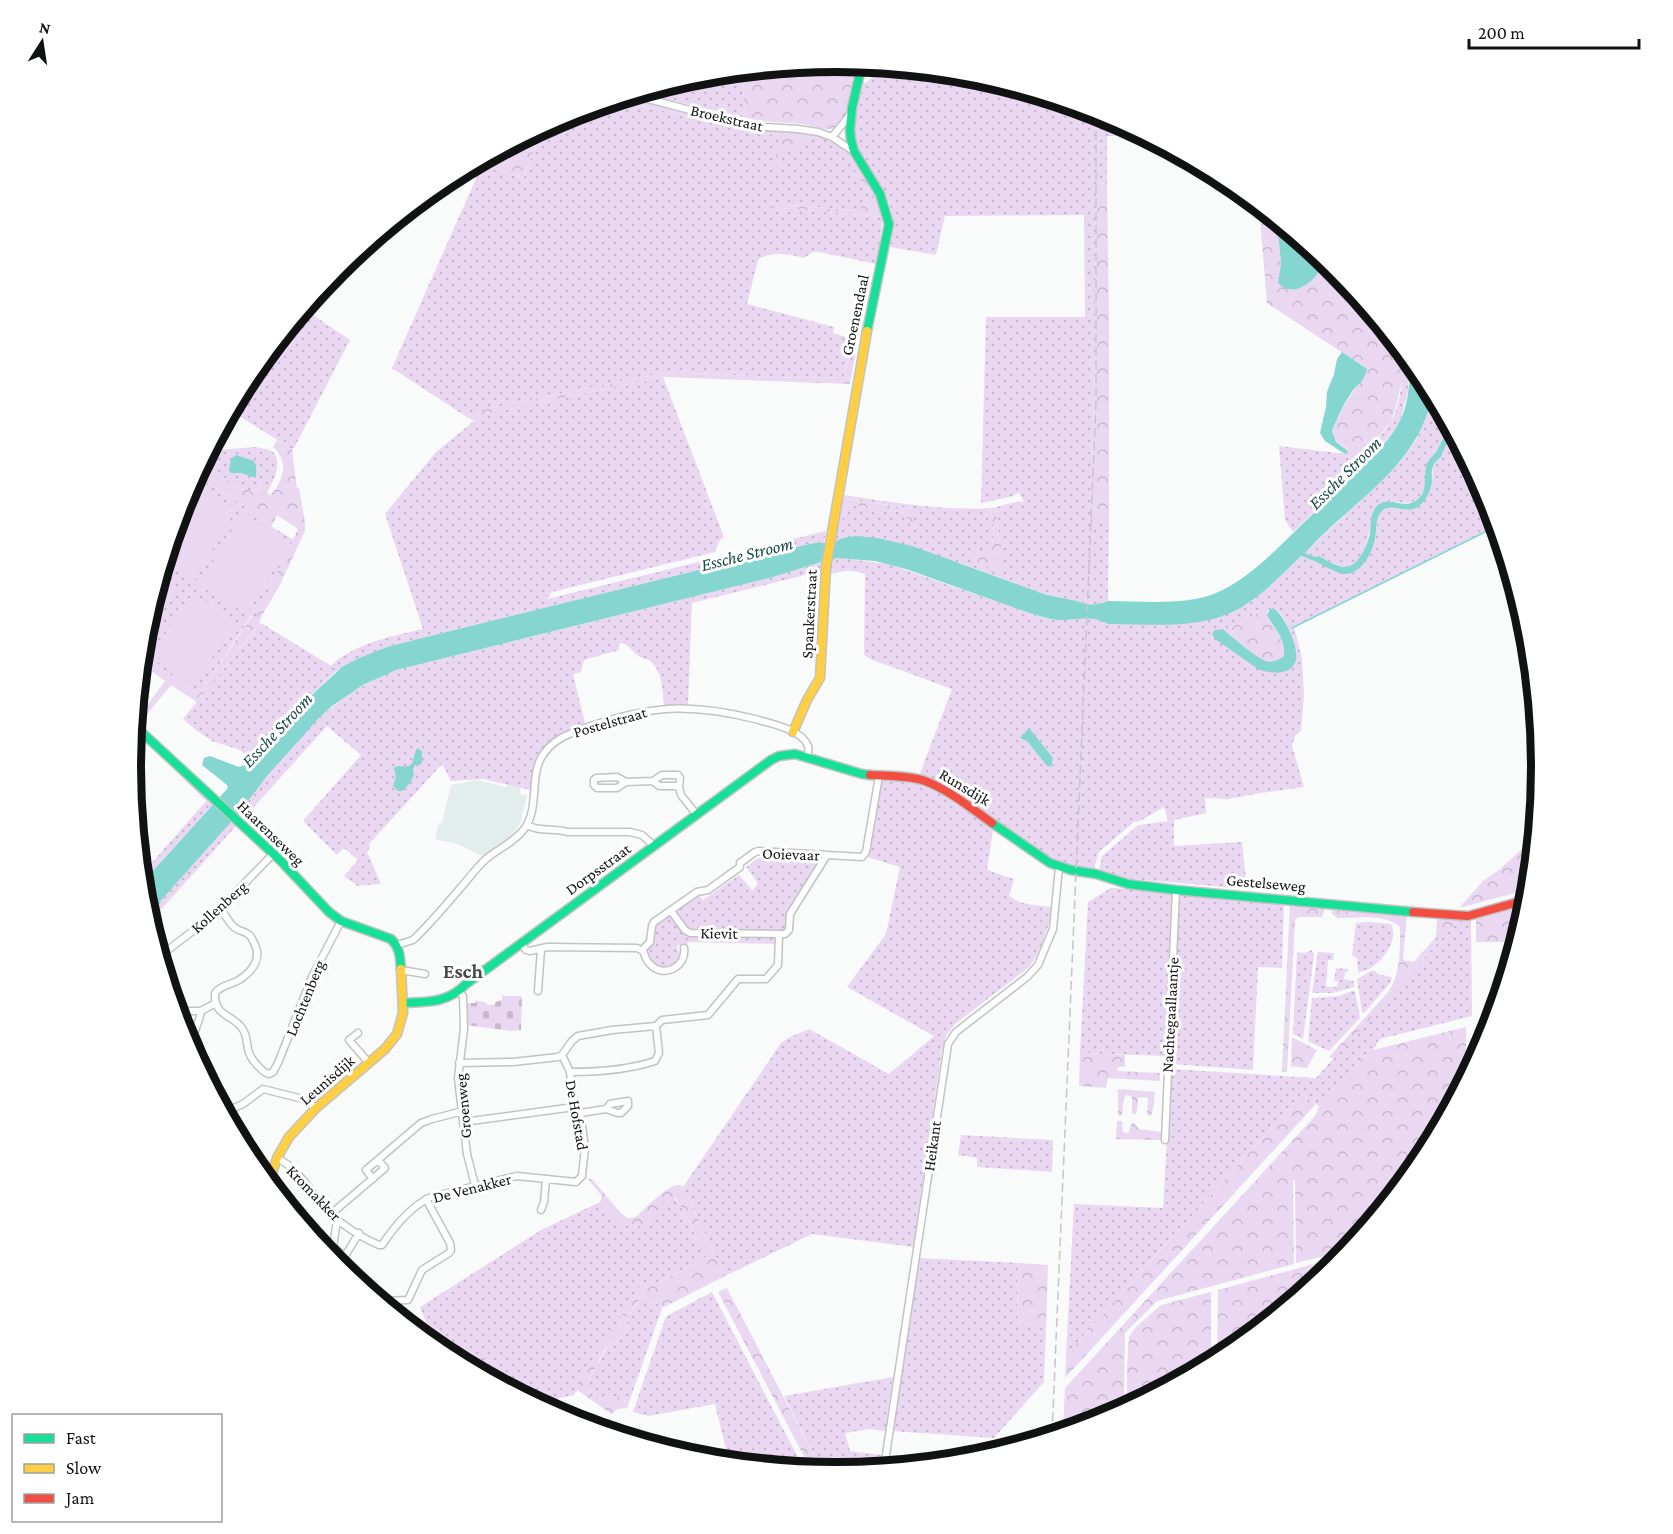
<svg xmlns="http://www.w3.org/2000/svg" width="1673" height="1534" viewBox="0 0 1673 1534" font-family="'Crimson Pro',serif">
	<style>
		.built { fill: #e3edeb }
		.grass { fill: url(#grass-dots); fill-rule: evenodd }
		.forest { fill: url(#forest-crowns) }
		.cemetery { fill: url(#cemetery-stones) }
		.garden { fill: #ead8f3 }
		.water { fill: #85d6d0 }
		.lines { fill: none; stroke-linecap: round; stroke-linejoin: round }
		.stream { stroke: #85d6d0; stroke-width: 1.5 }
		.street-casing { stroke: #c2c3c3; stroke-width: 9 }
		.fast-casing { stroke: #c2c3c3; stroke-width: 11 }
		.slow-casing { stroke: #c2c3c3; stroke-width: 11 }
		.jam-casing { stroke: #c2c3c3; stroke-width: 11 }
		.street { stroke: #fefefe; stroke-width: 6 }
		.fast { stroke: #16e098; stroke-width: 8 }
		.slow { stroke: #ffcf43; stroke-width: 8 }
		.jam { stroke: #f24e42; stroke-width: 8 }
		.rail { stroke: #c5c6c6; stroke-width: 1.5; stroke-dasharray: 9 4.5; stroke-linecap: butt }
		.labels { text-anchor: middle; dominant-baseline: central; stroke-width: 6; stroke-linejoin: round; paint-order: stroke }
		.street-label { font-size: 16px; fill: #111212; stroke: #fff }
		.water-label { font-size: 18px; font-style: italic; fill: #174946; stroke: #fff }
		.quarter-label { font-size: 20px; font-weight: bold; fill: #474a4a; stroke: #fff }
		.rim { fill: none; stroke: #111212; stroke-width: 8 }
	</style>
	<defs>
		<pattern id="grass-dots" width="8" height="8" patternUnits="userSpaceOnUse" patternTransform="scale(1.5)"><rect width="8" height="8" fill="#ead8f3"/><path d="M2 2h.1M6 6h.1" fill="none" stroke="#c8b8cf" stroke-width="1.8" stroke-linecap="round"/></pattern>
		<pattern id="forest-crowns" width="20" height="18" patternUnits="userSpaceOnUse" patternTransform="scale(1.5)"><rect width="20" height="18" fill="#ead8f3"/><path d="M2 6a3 3 0 1 1 6 0M12 15a3 3 0 1 1 6 0" fill="none" stroke="#c8b8cf"/></pattern>
		<pattern id="cemetery-stones" width="16" height="16" patternUnits="userSpaceOnUse" patternTransform="scale(1.5)"><rect width="16" height="16" fill="#ead8f3"/><path d="M2 7V4a2 2 0 0 1 4 0v3zM10 15v-3a2 2 0 0 1 4 0v3z" fill="#c8b8cf"/></pattern>
	</defs>
	<rect width="100%" height="100%" fill="#f8fbfa"/>
	<path class="built" d="M477,780l29,7 1,-4 14,3 -1,8 7,2 -7,28 -12,15 -25,17 -26,-12 -22,-5 4,-16h3l9,-38z"/>
	<path class="grass" d="M875,65l99,10 133,40 38,21h-38v47l-11,1 -1,169 -4,169h18l-1,79c-10,4 -23,5 -31,0l-30,-6 -90,-33 -124,-19 2,-15 6,-5 6,-18 23,3 9,7 7,-5 20,3 7,-4 -71,-11 1,-3c49,7 98,16 148,13l3,26 -2,10 3,11 -1,1 -17,-5 27,21 -9,-65c9,-1 20,-7 29,-5l-5,-9 -9,4 -29,6 5,-186h99l-1,-102 -139,1 -9,39 -46,-8c7,-40 -1,-46 -21,-79 -5,-8 -11,-15 -13,-25 -4,-20 3,-40 7,-60l5,-1 3,-4z
		M741,71l5,47 -107,-25 60,-18z
		M617,100l139,33 23,2 -1,10 2,22 3,-19 29,-10 2,-4 16,6 19,13 -1,3 22,40 -12,15 -88,-8 -1,4 114,10 -4,31 -3,16 -57,-12h-6l-9,6c-16,-4 -32,-8 -46,2l-11,44 87,23 -1,6 13,4 11,6 -1,8 -6,-1 -6,28 -72,-1 -104,-5 -182,37 -16,10 -78,-51 90,-203 41,13 20,-50 24,-13z
		M304,309l46,31 -56,108 -2,1 -61,-38 19,-36z
		M1402,349l8,11 -2,31 -6,23 -4,11 -22,28 -83,79 -8,-12 -6,-74 67,8 9,8c12,-12 26,-25 35,-39 12,-20 14,-52 12,-74z
		M663,377l61,160 -5,4 -4,11 -163,40 -5,7 279,-68 -2,12h-9l-51,11 -338,83 -39,10 -28,11 -24,14 -87,85 -8,-7 -28,-9 -16,-11 -13,-11 78,-96 70,43c23,-23 62,-30 92,-37l-38,-115 51,-62 43,-35 6,-3z
		M1432,392l17,31c-3,10 -8,21 -14,30 -2,4 -7,7 -8,11 -2,4 -1,10 -1,15 -3,25 -15,26 -36,22l-16,9c-5,14 -6,57 -28,57 -9,0 -20,-7 -27,-11l-4,1 -11,-4 72,-67 26,-27 14,-19 10,-23z
		M1453,431l35,66 9,29 -203,101 8,31 2,38 -3,35 -6,5 -3,10 12,41 -43,6 -33,6 -23,-1 1,15 -32,7v26l68,-4 5,47 -115,-10 -33,-8 3,-15 34,-29 3,-2 29,-4 -4,-14 -24,14 -6,1 -34,29 -2,3 -4,15 -40,-6 -91,-65 -25,-15 -19,-7 33,-87 -82,-30 -6,-4 1,-81c-13,-5 -24,-3 -37,1l2,-13 6,-4h5l48,6 143,50 20,6 28,-2 19,1 9,5h60l24,-1 19,-4 36,-15 16,-12 38,-36c17,5 33,18 50,17l24,-32 2,-21 2,-7 4,-4 7,-2 17,3 9,-2 16,-26 1,-15 7,-10zM1266,607l3,3 4,-2c15,9 18,29 23,44l-52,5 -9,-5 -20,-21 17,-4 20,-10 5,-6z
		M254,447c5,1 10,1 15,3 17,7 4,32 -2,43l-6,-6 -8,4 -13,-3 -37,-24 7,-15 10,1z
		M196,476l46,28 4,3 -2,3 50,30 -38,78 -5,-2 -52,79 -57,-40 3,-26 40,-132z
		M821,562v9l-129,32 -4,103 -24,-1c-1,-14 -2,-36 -15,-45 -5,-2 -9,-2 -13,-6 -6,-5 -7,-9 -15,-11l-2,2v5l-35,10 -3,12 -8,2 12,49c-23,10 -47,19 -52,47 -2,7 -2,13 -3,20l-47,-11 -32,2 -9,-17 -73,80 1,3 -3,5 14,32 -23,2 -14,-10 14,-16 -14,-12 -7,7 -34,-34 58,-66 -34,-29 -83,92 -5,-5c10,-12 18,-25 28,-37 37,-46 72,-84 129,-106l377,-93z
		M156,751l58,52 -72,80v-9l64,-73z
		M882,781c11,0 22,0 33,3 27,7 56,30 78,46l-6,39 8,4 19,6 -5,17c12,9 27,9 42,11 -1,21 -10,45 -23,61l-73,56 -9,12 -4,13 -29,198 -101,-13 -87,42 -42,-89 98,-144 7,-5 21,-9 80,45 45,-38 -87,-49 39,-53 14,-67 -33,-10z
		M232,820l5,5 -87,97 -2,-7z
		M773,854l48,3 1,4 -34,50c-3,7 0,15 -4,21l-96,-2 -11,-15 1,-5 21,-15 4,5 36,-25 14,16 5,-8 -12,-16 12,-9 14,1z
		M1111,888l62,3 -8,165 -85,-3 8,-151z
		M1180,891l104,11 -2,66 -24,-1 -5,103 -82,-6z
		M669,915l4,2 13,18 86,1 4,4v4l-88,-2 -1,2 -9,1 -1,4 5,5 -7,10 1,1 -17,3 -12,-11 -1,-6 7,-9 1,-17z
		M1460,918l10,1 1,2 1,95 -92,23 -61,67 -17,-12 -236,261 8,-151 89,4 8,-139 143,9 1,1z
		M1369,922l22,2c8,14 -7,36 -19,43 -4,3 -10,4 -14,6l-1,-15 -5,-3 4,-32z
		M1312,950l2,5 -11,84 -10,-5 4,-82 7,1z
		M1318,952l16,1 -1,7h-5l-2,27h11l1,-6h-4l2,-13 12,1v3h-3l-1,7 10,2v6l-21,6h-21z
		M1373,970l7,5 12,2 -2,6 -26,30 -2,-1 -5,-33z
		M1352,991h3l5,27 -31,33 -21,-10 4,-43 27,-2z
		M961,1135l92,5 -1,32 -75,-5v-9l-19,-3z
		M674,1197l10,14 22,46 -58,31 -6,-6 -68,113 -37,8 -75,-40 -1,-7 -10,1 -16,-12 -15,-38 121,-77 59,-28 8,9 28,16c19,-7 21,-26 38,-30z
		M919,1258l99,5 -1,60 29,3 -2,56 -50,56 -102,-7z
		M712,1292l91,175 7,3 -81,-8 -14,-58 -67,12 -15,-4 32,-93 2,-3z
		M642,1297l22,10 -2,1 -35,100 -4,-11c-11,-2 -21,3 -32,1l-4,-11 1,-5 18,-33 5,-6 7,-2 5,-7 3,-1 2,-4 -2,-11z
		M893,1377l-8,54 -16,-2 -24,4 5,18 32,4 -2,13 -44,4 -14,-1 -38,-75z"/>
	<path class="forest" d="M820,63l27,7 3,-7 8,1 -13,52c-2,4 -4,9 -8,11 -10,5 -20,0 -29,-2 -21,-3 -41,-2 -62,-7l-5,-47z
		M627,97l119,29 50,5 18,3 -2,4 -8,3 -3,10 -17,-2 -4,18 -6,-1 5,-31 -23,-2 -139,-33z
		M540,129l2,1 -19,48 -47,-15z
		M849,153l30,50 4,14 -114,-10v-4l89,8 11,-15 -22,-40z
		M1107,183l2,135v204h-18l4,-169 1,-169z
		M1259,206l18,14 4,43 -2,14 10,13 14,-3 15,-14 -6,-24 24,19 66,81 1,28 -8,33 -5,13 -34,40 -10,-9 1,-4 -1,-2 -10,-6 -4,-11c9,-25 23,-40 35,-62l-100,-66z
		M850,350l6,1 -6,33 -187,-7 -178,37 -11,7 -4,-2 16,-10 182,-37 104,5 72,1z
		M277,440l15,9 5,40 2,-1 6,34v9l-25,54 -19,32 -2,8 -62,77 -26,-17 -33,40 -3,-2 1,-3 29,-39 -16,-12 -9,11 1,-11 2,-4 -2,-2 1,-8 57,40 53,-79 4,1 42,-88 -21,-14 -6,12 -28,-17 2,-3 -3,-3 -46,-28 7,-12 37,24 13,3 9,-4 8,8c13,-12 20,-34 3,-48z
		M842,498l71,11v13l-4,-1 -4,-8 -19,-3 -7,5h-3l-6,-7 -23,-3 -6,18 -6,5z
		M995,507l10,65h-2l-27,-8 -4,-6 2,-6 3,-1 17,5 1,-1 -3,-11 2,-10 -3,-26z
		M1264,605l5,5 -2,2c5,15 19,26 17,44 -5,4 -11,7 -18,5 -12,-4 -33,-24 -44,-32l10,-2 20,-10z
		M1535,837l-5,52 -71,19 25,-28 15,-10z
		M1290,902l36,4 -4,11h-24l-3,3 -8,152 -5,-1z
		M1529,903l-12,39h-41v-25z
		M1332,907l75,7 -4,46 11,2 22,-25 1,-20 23,1 -126,141 -5,-2 60,-66c12,-19 11,-42 11,-64 -15,-14 -43,-9 -62,-9l-6,-4z
		M1466,1027v52l-43,80 -74,91 -53,13 -1,-83h-2l1,84 -137,37 -32,32 -1,76 -18,10 -43,13 2,-44 250,-272 5,-12 60,-65 -7,11z
		M1292,1037l25,13 -10,18 -16,-2z
		M1080,1053l45,2v12h-7l-1,4 43,2v8l-52,-3 -2,10 -27,-2z
		M1118,1089l37,3 -1,13 -3,11 -4,-1 1,-17 -4,-1 -6,1 -1,13 -2,4 -3,-2v-16l-5,-2 -3,3 -2,17 -4,1z
		M1302,1094l14,10 -251,274 1,-23z
		M1117,1121h5l1,11 5,1 4,-10h2l5,6 23,3v8l-46,-1z
		M587,1178l6,2 25,30 9,8h5l5,-2c7,-7 33,-33 42,-31 2,0 3,1 4,2l42,89 -61,31 -22,-10c-6,6 -10,14 -16,21l2,14 -5,2 -5,7 -7,2 -6,6 -17,33v9l3,7c12,2 21,-3 32,-1l4,11 -9,1 -7,5 -35,-25 66,-107 6,6 58,-31 -22,-46 -9,-14c-11,2 -15,10 -22,18 -21,25 -37,6 -53,-13l2,-6z
		M1343,1256l-8,10 -107,88 -11,6 1,-70z
		M1018,1263l30,2 -2,61 -29,-3z
		M727,1288l95,183 -11,-1 -93,-178z
		M1211,1292v71l-84,45v-42l2,-29 7,-10 25,-22z"/>
	<path class="cemetery" d="M502,994l2,2h18l-1,34 -10,1 -45,-6 -1,-22h11v-2l9,1 3,3h6l2,-3 6,-2z"/>
	<path class="garden" d="M192,483l44,26 -42,72 -29,-18 20,-66z
		M242,513l48,29 -43,72 -48,-29z
		M160,578l17,11 -32,50 -1,-1 1,-9z
		M193,593l43,29 -43,64 -43,-29z"/>
	<path class="water" d="M1277,220l35,29 6,24c-9,13 -27,24 -40,10l3,-20z
		M1342,352l25,17c-4,15 -8,13 -15,23 -8,11 -15,26 -20,39l4,11 11,8v3l-2,1 -20,-13 -5,-8 6,-26 1,-15 7,-18 3,-15z
		M1410,360l13,15 9,17c-9,73 -83,111 -127,161l10,4 4,-1c7,4 17,10 25,11 14,2 24,-23 26,-34 1,-9 0,-18 6,-26 11,-12 23,0 35,-4 20,-7 11,-28 16,-40 2,-4 6,-7 9,-11 5,-9 10,-19 13,-29l4,8c-4,8 -8,17 -12,25 -2,3 -7,7 -8,11 -2,4 -1,10 -1,14 -1,10 -7,22 -16,27 -11,6 -27,-7 -35,4 -6,7 -4,18 -6,27 -3,15 -16,40 -36,34 -13,-5 -24,-13 -38,-17 -18,17 -35,36 -56,49 -40,26 -92,19 -137,19 -15,-8 -27,-5 -43,-4 -11,1 -22,-3 -33,-6l-126,-45 -31,-8 -39,-3 -6,4h-9l-48,15 -377,93 -33,15 -31,21 -14,13 -51,57 -28,37 -91,102 -4,-11 -2,-21 86,-95 -1,-3 -25,-20 2,-7 6,-2 29,11 12,-4 65,-72 26,-24 17,-9 28,-11 39,-10 338,-83 51,-11h18l10,-5 13,-2 22,2 34,8 135,49 30,6c9,5 21,4 31,0 33,0 78,5 108,-8 35,-14 71,-55 99,-81 26,-25 63,-55 82,-86 12,-19 13,-44 13,-66z
		M236,455l18,6 2,5v12l-15,-5h-10l-2,-2 2,-12z
		M1273,608c11,6 26,39 23,52 -4,16 -26,14 -38,9l-43,-30 -3,-5 3,-4 8,-1c9,8 33,29 43,32 7,2 13,-1 18,-5 2,-17 -10,-28 -17,-41l3,-6z
		M1029,728l24,30 -2,9 -4,-1 -20,-25 -7,-3z
		M417,748l5,3v11l-2,3h-5l-2,4c3,9 -5,17 -11,22h-4l-5,-5 3,-9 -2,-9 4,-2c19,3 13,-6 19,-18z"/>
	<g class="lines">
		<path class="stream" d="M1292,628l205,-102"/>
		<defs>
			<path id="street" d="M633,95l118,31 47,3 20,3 14,5 21,14
				M832,137l18,-22
				M653,781l9,-6h16l2,3 -1,9
				M626,782l-9,6h-20l-3,-3v-5l2,-2 21,-1 9,5 27,-1 6,5h16l4,1 2,8 16,20
				M527,825c11,7 28,3 40,7h63l12,3 11,10
				M221,909c4,6 8,14 14,19 4,3 9,3 13,6 3,2 4,4 5,7 10,16 1,29 -14,39 -8,5 -17,4 -24,13 -1,24 17,21 27,35 9,13 0,22 16,38 4,4 6,7 11,8
				M671,911l14,19 5,3 95,1 4,-4 1,-16 37,-59
				M521,944l5,6 4,1 17,-4 90,1 6,3c2,4 3,10 7,13 13,15 37,3 34,-16
				M397,945l16,-5c17,-16 33,-35 49,-54 8,-9 15,-19 24,-27 13,-11 28,-16 39,-31 14,-21 5,-49 16,-70 10,-18 27,-24 44,-30 64,-23 104,-25 170,-9 14,4 45,10 52,25 3,4 1,9 0,13
				M645,947l5,-5 2,-16 2,-4 43,-30 11,-2 32,-23v-4l15,-11 4,-1 103,6 4,-5 13,-76
				M160,956l55,-42 58,-60
				M401,970l24,4
				M538,991l3,-42
				M459,992l4,4 1,33 -6,49 9,76 8,31
				M179,1019l11,-8h11l15,-8
				M358,1033l-9,7 20,23
				M189,1046l4,-5c1,-13 6,-17 8,-30
				M459,1063l54,-1 45,-5 4,-2 10,-14 6,-5 34,-6 44,-4 6,-6 46,-5 30,-36h28l12,-14 1,-30
				M570,1072c28,0 58,-2 85,-11l4,-8 -3,-27
				M269,1074l4,-2 5,-9 34,-86 29,-56
				M206,1078l3,2 1,4
				M216,1095l7,14
				M225,1112l18,-8 20,-15 40,10 13,9
				M580,1113l26,-4 12,4h3l7,-7v-5l-18,3 -4,5
				M464,1122l110,-15
				M1165,1140l11,-250
				M277,1158c22,11 32,32 48,50 12,14 37,30 54,37h3c12,-18 29,-39 49,-48l86,-21 59,6 6,-6 3,-29 -5,-34 -6,-6 -4,-35 -8,-17
				M373,1179l-7,-9 55,-47 11,-4 31,-8
				M541,1210l3,-8 2,-23
				M331,1214l54,-46 -7,-8
				M337,1220l-4,27 12,9
				M343,1271l2,-15 14,-23
				M380,1301l28,-1 14,-30 27,-17 2,-3 -1,-7 -24,-44
				M428,1340h1
				M884,1468l64,-424 8,-12 71,-55 11,-12 15,-36 6,-62"/>
			<path id="fast" d="M862,64l-10,44 -2,22 1,10 3,11 26,43 9,30 -22,107
				M135,726l145,134 49,52 12,9 50,18c9,9 9,18 10,30
				M992,823l58,40 21,7 25,4 32,10 48,6 237,22
				M403,1003c25,-1 45,0 63,-19l305,-224 8,-4 16,-2 67,20 8,1"/>
			<path id="slow" d="M793,732l14,-32 13,-22 6,-111 41,-236
				M269,1182l8,-24 12,-21 27,-29 69,-59 12,-15 6,-21 -2,-44"/>
			<path id="jam" d="M870,775c17,1 38,0 55,6 24,9 46,27 67,42
				M1413,912l55,4 61,-17"/>
		</defs>
		<use href="#street" class="street-casing"/>
		<use href="#fast" class="fast-casing"/>
		<use href="#slow" class="slow-casing"/>
		<use href="#jam" class="jam-casing"/>
		<use href="#street" class="street"/>
		<use href="#fast" class="fast"/>
		<use href="#slow" class="slow"/>
		<use href="#jam" class="jam"/>
		<path class="rail" d="M1052,1435l44,-1032v-291"/>
	</g>
	<g class="labels">
		<g class="street-label">
			<text transform="translate(727 118) rotate(13)">Broekstraat</text>
			<text transform="translate(855 315) rotate(-78)">Groenendaal</text>
			<text transform="translate(809 614) rotate(-87)">Spankerstraat</text>
			<text transform="translate(610 722) rotate(-16)">Postelstraat</text>
			<text transform="translate(965 787) rotate(31)">Runsdijk</text>
			<text transform="translate(271 833) rotate(44)">Haarenseweg</text>
			<text transform="translate(791 854) rotate(2)">Ooievaar</text>
			<text transform="translate(598 869) rotate(-36)">Dorpsstraat</text>
			<text transform="translate(1266 883) rotate(5)">Gestelseweg</text>
			<text transform="translate(219 907) rotate(-42)">Kollenberg</text>
			<text transform="translate(719 933) rotate(1)">Kievit</text>
			<text transform="translate(305 998) rotate(-68)">Lochtenberg</text>
			<text transform="translate(1170 1015) rotate(-87)">Nachtegaallaantje</text>
			<text transform="translate(327 1080) rotate(-41)">Leunisdijk</text>
			<text transform="translate(463 1106) rotate(-95)">Groenweg</text>
			<text transform="translate(577 1115) rotate(80)">De Hofstad</text>
			<text transform="translate(932 1146) rotate(-82)">Heikant</text>
			<text transform="translate(472 1188) rotate(-14)">De Venakker</text>
			<text transform="translate(314 1193) rotate(46)">Kromakker</text>
		</g>
		<g class="water-label">
			<text transform="translate(1345 473) rotate(-45)">Essche Stroom</text>
			<text transform="translate(747 554) rotate(-14)">Essche Stroom</text>
			<text transform="translate(277 730) rotate(-47)">Essche Stroom</text>
		</g>
		<g class="quarter-label">
			<text x="463" y="971">Esch</text>
		</g>
	</g>
	<path d="M0 0H1673V1534H0ZM141 767a695 695 0 1 1 1390 0a695 695 0 1 1-1390 0Z" fill="#fff" fill-rule="evenodd"/>
	<path class="rim" d="M141 767a695 695 0 1 1 1390 0a695 695 0 1 1-1390 0Z"/>
	<rect x="12" y="1414" width="210" height="108" fill="#ffffff" stroke="#a0a0a0" stroke-width="1.5"/>
	<rect x="24" y="1434" width="30" height="9" fill="#16e098" stroke="#a0a0a0" stroke-width="1.5"/>
	<text x="66" y="1444" font-size="18" fill="#111212">Fast</text>
	<rect x="24" y="1464" width="30" height="9" fill="#ffcf43" stroke="#a0a0a0" stroke-width="1.5"/>
	<text x="66" y="1474" font-size="18" fill="#111212">Slow</text>
	<rect x="24" y="1494" width="30" height="9" fill="#f24e42" stroke="#a0a0a0" stroke-width="1.5"/>
	<text x="66" y="1504" font-size="18" fill="#111212">Jam</text>
	<g transform="translate(42 42) rotate(12)" stroke="#ffffff" stroke-width="4.5" paint-order="stroke">
	<path d="M0-4.5L10 22L0 15L-10 22Z" fill="#111212"/>
	<text y="-9" font-size="16" font-weight="bold" text-anchor="middle" fill="#111212">N</text>
	</g>
	<path d="M1469 39v9h170v-9" fill="none" stroke="#111212" stroke-width="3"/>
	<text x="1478" y="39" font-size="18" fill="#111212" stroke="#ffffff" stroke-width="4.5" paint-order="stroke">200 m</text>
</svg>
